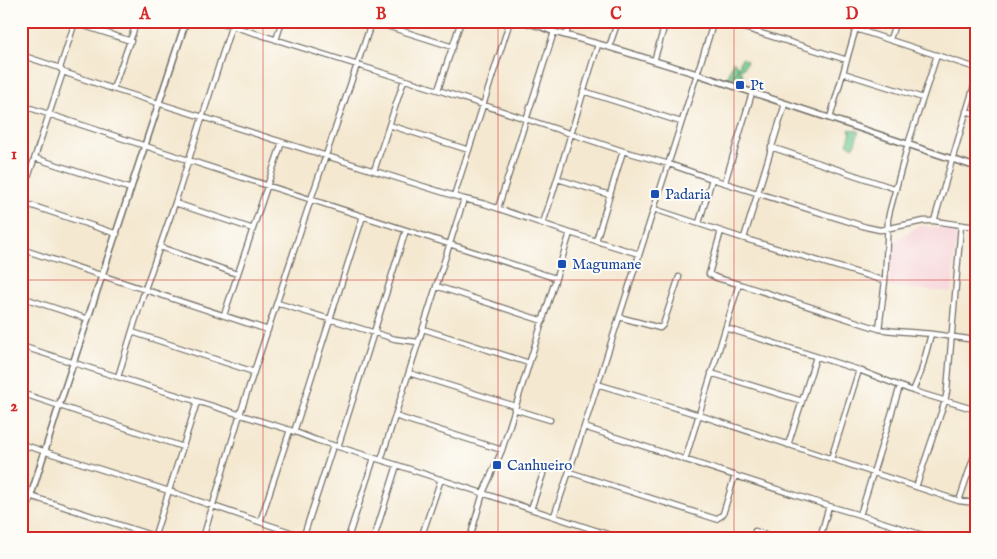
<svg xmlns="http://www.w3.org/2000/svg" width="997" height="559" viewBox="0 0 997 559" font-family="'IM FELL English',serif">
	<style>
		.built { fill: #f6cfd6 }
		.green { fill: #6ec990; stroke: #4c7a5e }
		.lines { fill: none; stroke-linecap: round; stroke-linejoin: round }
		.minor-casing { stroke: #716d65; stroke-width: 7 }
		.tertiary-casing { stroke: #716d65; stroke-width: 8 }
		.minor { stroke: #fff; stroke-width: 4.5 }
		.tertiary { stroke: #fff; stroke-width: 5 }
		.grid { fill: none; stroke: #d62828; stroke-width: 1; stroke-opacity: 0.55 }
		.transit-dot { fill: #1a4fb4; stroke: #fdfcf7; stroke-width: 2 }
		.labels { text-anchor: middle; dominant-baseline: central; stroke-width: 4; stroke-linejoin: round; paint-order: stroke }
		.transit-label { font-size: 15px; fill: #164399; stroke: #fdfcf7; text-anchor: start }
		.neatline { fill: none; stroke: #d62828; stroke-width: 2 }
		.grid-label { font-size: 16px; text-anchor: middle; font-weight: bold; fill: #d62828 }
	</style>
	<rect width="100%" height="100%" fill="#fdfcf7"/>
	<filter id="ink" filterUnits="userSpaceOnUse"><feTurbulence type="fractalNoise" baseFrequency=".02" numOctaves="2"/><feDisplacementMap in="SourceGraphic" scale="10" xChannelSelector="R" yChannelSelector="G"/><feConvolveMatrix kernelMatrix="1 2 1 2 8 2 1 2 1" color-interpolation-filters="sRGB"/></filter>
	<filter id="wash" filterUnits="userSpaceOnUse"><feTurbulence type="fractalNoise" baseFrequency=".0096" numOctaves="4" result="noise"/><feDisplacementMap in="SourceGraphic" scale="20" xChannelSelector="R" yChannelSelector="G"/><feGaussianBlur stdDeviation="1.12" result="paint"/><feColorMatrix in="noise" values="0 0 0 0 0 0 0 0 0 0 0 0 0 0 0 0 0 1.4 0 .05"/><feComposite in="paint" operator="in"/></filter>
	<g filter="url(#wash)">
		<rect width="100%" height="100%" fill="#f4e8d0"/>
		<path class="built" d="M918,226l39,3 -5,63 -63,-5 3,-44z"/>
		<path class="green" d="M742,58l5,3 -3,7h-2l-2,3 -3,-1 -1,2 7,1 -2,6 -4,-1 -3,3h-3l4,-8 -8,7 6,-19 5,5v3l2,-5v-3z
			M850,129l9,2 -5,16 -7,-3 4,-12 -2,-1z"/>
	</g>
	<g filter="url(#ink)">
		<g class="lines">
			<defs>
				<path id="minor" d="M216,21l222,69 185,61 46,13 43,15 154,48 14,3 44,-9h10l42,6
					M371,21l82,26
					M722,21l125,39
					M75,23l56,18
					M856,29l120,39
					M566,35l4,-14
					M21,38l6,-17
					M890,39l6,-18
					M276,40l6,-19
					M609,47l9,-26
					M21,55l39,13 3,4 50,17 351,110 21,5 85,29 69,21
					M654,61l12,-40
					M60,68l15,-46
					M843,73l80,25
					M113,89l24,-68
					M438,90l23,-69
					M583,91l98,31
					M21,105l167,55 367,118
					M966,111l10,3
					M830,118l28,-97
					M389,125l80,25
					M771,147l125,42
					M35,158l96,31
					M374,171l30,-91
					M558,179l52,16
					M725,182l27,-89
					M454,196l56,-175
					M21,199l42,-127
					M21,202l96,32
					M175,203l78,26
					M498,208l56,-176
					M654,209l85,28 146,44
					M934,221l42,-142
					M543,223c20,-59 36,-119 55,-178
					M699,223l13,-44
					M721,231l-12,43 8,4 22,6 140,45c18,3 35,3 53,5 14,2 29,4 44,6
					M744,238l41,-134
					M596,241l27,-90
					M160,247l77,27
					M21,249l247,81
					M436,286l107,35
					M21,297l67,22
					M277,303l118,36 23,3
					M224,315l58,-173
					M619,317l41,11 3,-3 16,-48
					M726,328l133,42 54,21 8,-19 10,-38
					M423,329l106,34
					M879,329l6,-48 3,-62 2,-9 18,-66 29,-89
					M132,332l122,40
					M21,346l97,31 172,53 26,10 81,25 222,73
					M409,373l106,33
					M711,373l91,28
					M118,377l27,-88 30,-86 58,-182
					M597,384l102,31 260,86 17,2
					M913,391l63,19
					M21,393l162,54
					M514,409l36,11
					M395,416l107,34
					M584,427l245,79 31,9 72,23
					M294,432l69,-216
					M21,444l148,47 91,31 30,-92
					M788,445l28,-88
					M338,447l68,-217
					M831,459l28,-89
					M381,460l83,-261
					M685,460l54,-176
					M569,472l147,47 5,-3 2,-2 12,-39
					M916,487l29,-86 2,-10 14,-166
					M21,493l139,45
					M959,501l17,-51
					M531,509l12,-35
					M860,515l40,-129
					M554,516l30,-89 130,-406
					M260,522l48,16
					M755,531l21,7
					M154,538l43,-136
					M203,538l37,-124 71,-215 61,-178
					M303,538l30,-92
					M348,538l26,-80
					M374,538l23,-73
					M421,538l20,-59
					M470,538l13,-45 19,-43 68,-217
					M820,538l9,-32"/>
				<path id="tertiary" d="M521,21l21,6 12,5 55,15 88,27 279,93
					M21,527l38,-121 127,-385"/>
			</defs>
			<use href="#minor" class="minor-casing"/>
			<use href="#tertiary" class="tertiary-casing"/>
			<use href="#minor" class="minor"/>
			<use href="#tertiary" class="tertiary"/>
		</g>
	</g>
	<path class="grid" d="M263,21v517M498,21v517M734,21v517M21,280h955"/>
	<g class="transit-dot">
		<rect x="735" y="80" width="10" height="10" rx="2.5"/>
		<rect x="650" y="189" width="10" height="10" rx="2.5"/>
		<rect x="557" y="259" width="10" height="10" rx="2.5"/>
		<rect x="492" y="460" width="10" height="10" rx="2.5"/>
	</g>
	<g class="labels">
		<g class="transit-label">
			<text x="750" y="85">Pt</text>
			<text x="665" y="194">Padaria</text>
			<text x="572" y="264">Magumane</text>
			<text x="507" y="465">Canhueiro</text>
		</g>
	</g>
	<rect width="997" height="559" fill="none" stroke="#fdfcf7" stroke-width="55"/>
	<rect x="28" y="28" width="942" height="504" class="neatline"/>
	<g class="grid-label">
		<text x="145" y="19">A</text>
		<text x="381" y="19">B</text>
		<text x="616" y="19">C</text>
		<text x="852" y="19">D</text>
		<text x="14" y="159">1</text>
		<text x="14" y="411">2</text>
	</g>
</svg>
